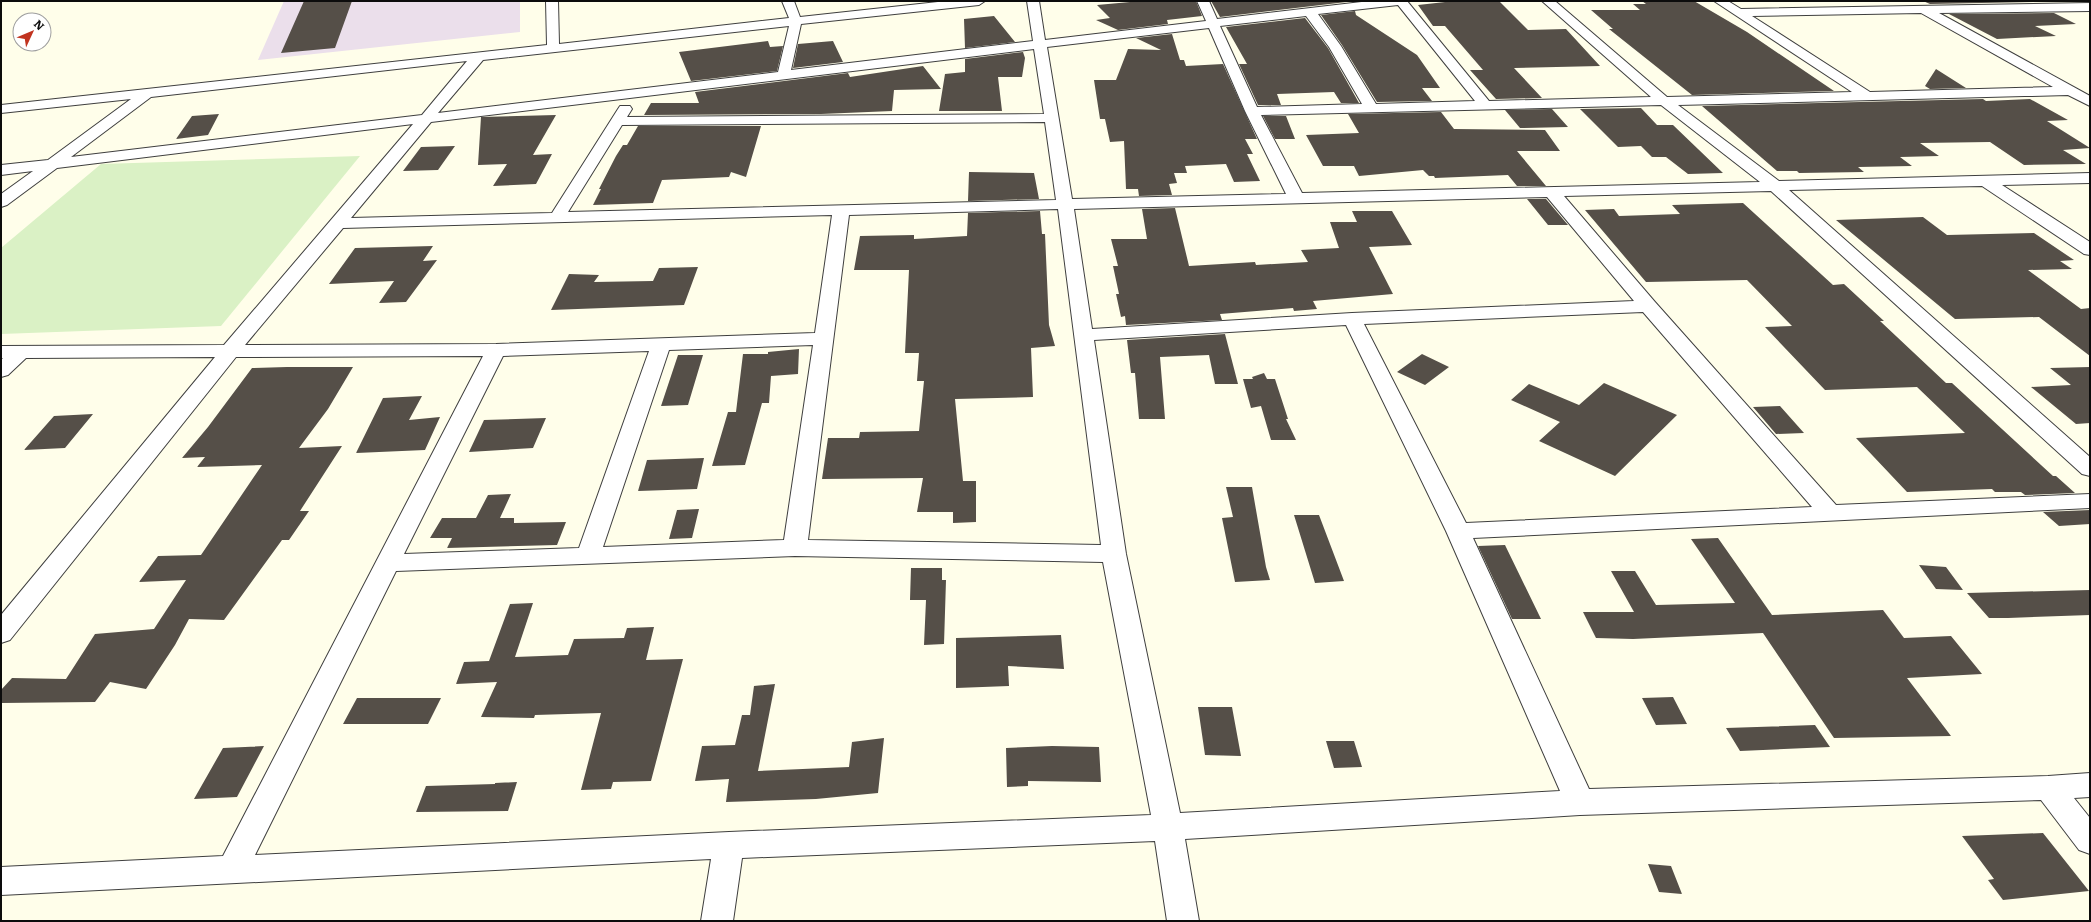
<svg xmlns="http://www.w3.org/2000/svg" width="2091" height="922" viewBox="0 0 2091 922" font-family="Literata,serif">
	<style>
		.industrial { fill: #ebdfeb }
		.pitch { fill: #daf1c5 }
		.building { fill: #554f48 }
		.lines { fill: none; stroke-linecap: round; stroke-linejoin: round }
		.minor-casing { stroke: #3f3f3f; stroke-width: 2 }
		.minor { fill: #fff; fill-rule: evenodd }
	</style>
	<rect width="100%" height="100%" fill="#fffeea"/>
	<path class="industrial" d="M284,1h236v31l-262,28z"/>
	<path class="pitch" d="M360,156l-139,170 -220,8v-86l100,-84z"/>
	<path class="building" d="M304,1h48l-17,47 -54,5z
		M1141,1h55l6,15 -35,4 1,4 -50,6 -22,-10 14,-2 -13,-13z
		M1211,1h144l-135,16z
		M1454,1h45l29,29 38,-1 34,37 -86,2 28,30 -46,1 -26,-29h13l-38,-44h-12l-15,-21z
		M1642,1h52l53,31 87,59 -142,4 -83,-66h4l-22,-19h49l-7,-6h13z
		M1923,1h107l3,1 -103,2z
		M1355,11l1,4 61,40 23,33h-18l10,13 -55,1 -35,-57 -21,-30z
		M2054,13l22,11 -41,2 21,10 -59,3 -48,-25z
		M994,16l21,26 -50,6 -1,-29z
		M1305,18l23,30 31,55h-18l-7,-11 -57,2 4,11h-23l-19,-41h8l-21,-37z
		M1172,34l8,26h4l2,6 37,-2 34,75h-12l8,15h-6l13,27 -26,1 -8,-18 -41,2 2,7h-13l3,10 -8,1 3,11 -33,1 -1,-7h-12l-2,-48 -14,1 -5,-23h-5l-6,-39h22l12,-31 33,1 -25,-12z
		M768,41l2,6 13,-1 -6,25 -86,10 -12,-29z
		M833,41l10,21 -50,6 5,-24z
		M1023,52l2,6 -3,19h-24l4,34h-63l6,-37 20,-2v-13z
		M923,66l18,23 -47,1 -2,21 -71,3 -177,1 7,-12h48l-4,-11 153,-19 2,4z
		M1936,69l30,19 -36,1 -5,-3z
		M1983,99l3,2 44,-2 38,21 -21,1 43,27 -27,2 23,14 -62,1 -34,-23 -70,1 19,13 -39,1 12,9 -54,1 6,5 -65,1 -2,-2h-20l-75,-65z
		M1641,108l16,17h16l50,48 -35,1 -22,-17h-14l-11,-11 -23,1 -38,-38z
		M1552,109l16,18 -48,1 -15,-18z
		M1441,112l13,17 91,1 15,21h-43l29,35h-29l-9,-11 -73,3 -1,-2h-5l-6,-6 -64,6 -5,-10h-31l-17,-31 53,-2 -11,-19z
		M219,114l-11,21 -32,4 16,-23z
		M556,115l-23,40 19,-1 -16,30 -43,2 14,-22 -29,1 3,-48z
		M1263,116h23l9,23h-20z
		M638,126h123l-15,51 -15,-5 -2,5 -67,3 -9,23 -60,2 8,-16h-2l17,-33 7,-11h4z
		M455,146l-17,24 -35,1 18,-24z
		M969,172l65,1 5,26 -71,2z
		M1527,199h19l22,26h-20z
		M1743,203l90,82 11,-1 40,37h-4l66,62h6l101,93h3l19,17 -50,2 -4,-3h-26l-3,-3 -85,3 -51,-54 109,-5 -48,-46 -92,3 -60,-63 27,-1 -45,-46 -101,2 -61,-72 29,-1 5,7 61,-2 -8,-9z
		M1175,208l14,58 66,-4 1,3 52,-3 -7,-12 38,-2 -9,-26h27l-5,-11h40l20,34 -43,2 24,47 -80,7 4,8 -23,2 -1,-3 -73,6 2,6 -96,5 -1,-9 -4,1 -5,-23h3l-6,-28h5l-7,-27h36l-5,-30z
		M1040,211l2,23h3l4,91 6,21 -24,2 2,49 -78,2 8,82h13v41l-23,1v-11h-36l6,-34 -101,1 6,-41h31l1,-6 59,-1 5,-50h-7l2,-28h-14l4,-83h-55l6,-34 54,-1v4l53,-3 1,-23z
		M1923,217l24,18 87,-2 40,27 -14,1 12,8 -44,1 53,39 9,-1v48l-51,-39 -84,2 -119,-99z
		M433,246l-10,15 14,-1 -31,42 -27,1 15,-22 -65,3 26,-36z
		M698,267l-14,38 -133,5 18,-36 30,1 -5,7 59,-1 6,-13z
		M1225,334l13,50h-23l-6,-29 -49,2 5,62h-26l-4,-46h-4l-4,-33z
		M799,349l-1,25 -27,2 -2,27h-7l-17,62 -33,1 16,-54h8l7,-58h25v-2z
		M1422,354l27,13 -24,18 -28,-13z
		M678,355h25l-15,50 -27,1z
		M287,367h66l-25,42 -29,39 43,-2 -42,65h9l-20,29h-7l-58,80 -35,-1 -14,26 -29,44 -36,-7 -15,20 -94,1v-13l11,-12 54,1 29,-45 59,-5 32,-49 -47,2 19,-26 43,-1 61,-90 -65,2 8,-10 -23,1 26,-31 44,-59z
		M2090,367v56l-14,1 -45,-37 40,-2 -21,-17z
		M1264,373l3,6h8l13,40h-2l10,21h-25l-10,-34 -10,2 -8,-29h10l-1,-2z
		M1604,383l73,32 -62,61 -76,-35 21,-19 -49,-22 18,-16 50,21z
		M422,396l-13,24 31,-3 -15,33 -69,3 27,-55z
		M1780,406l24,27 -28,1 -23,-27z
		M93,414l-28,34 -41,2 30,-34z
		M546,418l-13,30 -64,4 15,-32z
		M704,458l-7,31 -59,2 9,-31z
		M1226,487h26l14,80 4,13 -35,2 -13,-64 11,-1z
		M511,494l-11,24h14v5l52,-1 -9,23 -110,3 5,-10h-22l12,-20h34l12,-23z
		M699,509l-7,29 -23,1 8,-29z
		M2090,510v14l-31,2 -16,-14z
		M1294,515h25l25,66 -29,2z
		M1718,538l54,77 111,-5 21,28 47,-2 31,38 -75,4 44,58 -117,2 -71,-105 -130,6 -37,-1 -13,-26h51l-23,-41h24l21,34 79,-2 -44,-64z
		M1505,545l36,74h-29l-34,-73z
		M1919,565l27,2 17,23 -27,-1z
		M911,568h31v12h4l-2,64 -20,1 2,-45h-16z
		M2090,590v25l-82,3h-19l-22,-25z
		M533,603l-18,54 53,-2 6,-16 50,-1 3,-10 27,-1 -8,33 37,-1 -32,122 -38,1 -2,7 -30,1 20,-77 -66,2 -1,3 -53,-1 16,-35 -41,2 8,-22 25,-1 21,-57z
		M1061,635l3,34 -56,-3 1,20 -53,2v-50z
		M775,684l-17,87 91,-4 3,-25 32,-4 -6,55 -62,6 -90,3 3,-23 -34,2 7,-35 33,-1 7,-30h8l4,-29z
		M1673,697l14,27 -31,1 -14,-27z
		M357,698h84l-13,26h-85z
		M1198,707h34l9,49 -36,-1z
		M1815,725l15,22 -90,4 -14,-23z
		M1326,741h28l8,26 -28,1z
		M264,746l-27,51 -43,2 29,-51z
		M1052,746l47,1 2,35 -73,-1v5l-21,1 -1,-39z
		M517,782l-9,29 -92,1 10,-26 69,-2v-1z
		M2043,833l46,58 -86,9 -15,-20 6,-1 -32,-43z
		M1648,864l23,2 11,28 -23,-2z"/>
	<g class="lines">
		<defs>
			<path id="minor" d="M546,1h12l1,43 230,-26 -7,-17h12l6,16 147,-16h38l-6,4 -178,19 -10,46 242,-29 -6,-40h12l6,39 161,-19 -9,-20h12l8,18 153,-18h37l82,100 162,-4 -109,-96h13l112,96 185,-5 -138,-91h14l13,8 349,-6v8l-151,2 151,83v10l-22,-11 -390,10 101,76 311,-8v10l-88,2 88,57v13l-6,-1 -102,-68 -193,4 301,267v19l-8,-2 -311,-283 -207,5 91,106 181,203 254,-11v14l-617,30 116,251 459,-13 42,-3v24l-16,1 16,20v36l-11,-4 -38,-50 -461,15 -395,24 14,82h-32l-12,-80 -413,17 -9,63h-32l10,-62 -710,36v-28l222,-11 260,-500 -247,1 -226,283 -9,3v-28l214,-258 -189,1 -18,17 -7,2v-17l2,-2h-2v-12l223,-1 189,-221 -356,44 -50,37 -6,2v-13l32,-23 -32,4v-10l47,-5 83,-61 -130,14v-8l546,-60zM1398,5l77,96 -99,3 -35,-58 -23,-32zM1921,13l132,74 -183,5 -118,-76zM1306,16l23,31 33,57 -105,3 -37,-81zM789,26l-11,46 -340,41 45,-53zM1209,28l36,83 41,83 -214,5 -25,-152zM1034,49l10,65 -417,3 5,-8 -2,-3h-10l-2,3 -66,104 -201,5 80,-96zM467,61l-45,54 -351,42 80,-60zM1661,105l99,77 -458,11 -41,-78zM1045,122l11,78 -488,12 54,-87zM1547,197l87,104 -282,12 -260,16 -18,-120zM1058,209l43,336 -293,-5 41,-325zM832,215l-17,118 -319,11 -251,1 98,-117zM1643,312l169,195 -346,16 -102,-199zM1346,325l100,206 114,260 -380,22 -54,-259 -32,-214zM813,345l-29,195 -181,7 66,-197zM649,351l-70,197 -175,6 99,-198zM795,556l308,6 48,253 -422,17 -474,23 141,-284z"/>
		</defs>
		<use href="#minor" class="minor-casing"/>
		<use href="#minor" class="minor"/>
	</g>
	<rect width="2091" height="922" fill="none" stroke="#0c0c0c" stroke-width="4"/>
	<g transform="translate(32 32) rotate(46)"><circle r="19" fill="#ffffff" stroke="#9e9e9e"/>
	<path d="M0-3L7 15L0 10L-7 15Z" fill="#c1331f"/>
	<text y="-6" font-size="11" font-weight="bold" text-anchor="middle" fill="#0c0c0c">N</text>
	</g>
</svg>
